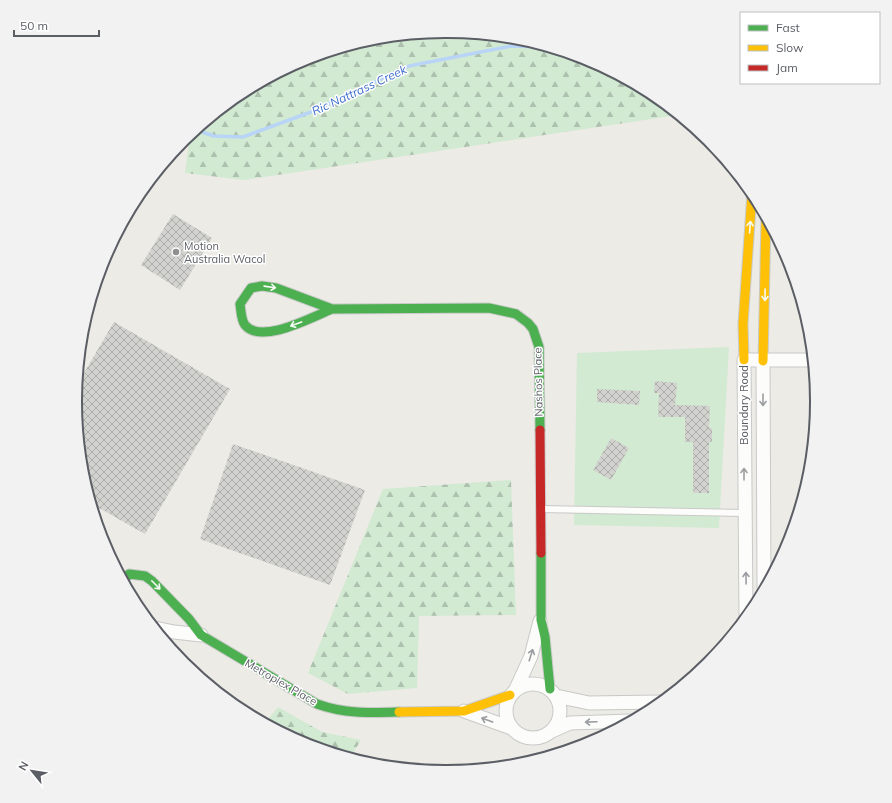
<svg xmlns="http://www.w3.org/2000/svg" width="892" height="803" viewBox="0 0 892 803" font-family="Mulish,sans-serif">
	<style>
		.green { fill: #d2ead2 }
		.forest { fill: url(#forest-firs) }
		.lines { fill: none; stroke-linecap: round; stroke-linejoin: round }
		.stream { stroke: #b8d4f7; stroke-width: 3.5 }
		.building { fill: url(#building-cross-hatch) }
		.lane-casing { stroke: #c8c9c8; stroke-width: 8 }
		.street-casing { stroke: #c8c9c8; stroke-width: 15 }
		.fast-casing { stroke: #c9cac9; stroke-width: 11 }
		.slow-casing { stroke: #c9cac9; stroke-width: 11 }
		.jam-casing { stroke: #c9cac9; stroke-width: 11 }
		.lane { stroke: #fcfcfb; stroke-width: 6 }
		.street { stroke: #fcfcfb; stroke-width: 13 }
		.fast { stroke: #4caf50; stroke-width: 9 }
		.slow { stroke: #ffc107; stroke-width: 9 }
		.jam { stroke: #c62828; stroke-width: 9 }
		.oneway { stroke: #f6fbf6 }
		.oneway2 { stroke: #9b9da1 }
		.poi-dot { fill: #8e8f92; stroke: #fff; stroke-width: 1.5 }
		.labels { text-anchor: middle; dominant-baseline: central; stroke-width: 3; stroke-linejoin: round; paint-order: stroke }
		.poi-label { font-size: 11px; fill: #5b5e65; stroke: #fff; text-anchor: start }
		.street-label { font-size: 11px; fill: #5b5e65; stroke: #fff }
		.water-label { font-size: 12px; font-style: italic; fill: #3b6dcd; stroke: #fff }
		.rim { fill: none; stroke: #5b5e65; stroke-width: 2 }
	</style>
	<defs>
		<pattern id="forest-firs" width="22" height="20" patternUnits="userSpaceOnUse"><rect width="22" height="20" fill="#d2ead2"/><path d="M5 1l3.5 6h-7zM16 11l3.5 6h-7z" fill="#adc1ae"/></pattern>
		<pattern id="building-cross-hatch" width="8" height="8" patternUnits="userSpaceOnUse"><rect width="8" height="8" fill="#d2d2ce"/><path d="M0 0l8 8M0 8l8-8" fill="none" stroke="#adaeab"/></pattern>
	</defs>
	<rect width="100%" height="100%" fill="#ecebe5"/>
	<path class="green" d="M729,347l-10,181 -145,-3 3,-172z"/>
	<path class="forest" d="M446,31l73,7 69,21 64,35 26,21 -434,65 -59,-7 5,-38 50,-42 64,-34 70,-21z
		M511,480l5,135 -97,1 -2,72 -69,6 -40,-21 75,-184z
		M278,707l44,25 39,8 -11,18 -46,-14 -39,-21z"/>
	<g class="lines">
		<path class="stream" d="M196,130l18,6 29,1 68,-25 98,-46 102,-20 38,1"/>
	</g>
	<path class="building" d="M173,214l39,24 -32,52 -39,-25z
		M114,322l116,67 -85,145 -53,-30 -9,-30 -7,-73 1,-16z
		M655,381l22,2 -2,22 35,1 -1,22h3v14h-3v51h-16v-51h-8v-25h-27l1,-24h-5z
		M597,389l43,2 -1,14 -42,-3z
		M611,438l18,10 -18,32 -18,-10z
		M233,444l132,46 -35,95 -130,-46z"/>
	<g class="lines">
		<defs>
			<path id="lane" d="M542,509l202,4"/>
			<path id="street" d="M763,361l1,227
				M746,617l-2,-257h68
				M155,628l19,4 27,3
				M506 711a27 27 0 1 1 54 0a27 27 0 1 1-54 0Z
				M516,689l15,-33 9,-35
				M556,696l33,7 72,-1
				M464,711l47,17
				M552,731l18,-8 60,-2"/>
			<path id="fast" d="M332,309c-20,8 -71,36 -87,16 -4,-5 -4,-15 -5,-21l11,-16 11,-2 14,2 56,21 157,-1 27,6 12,9 5,6 6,18 1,83
				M541,553v67l4,17 5,52
				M124,580l5,-6 16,2 7,5 37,38 12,16 116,69c28,10 52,9 82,8"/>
			<path id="slow" d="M744,360l-1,-36 9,-131
				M763,361l3,-143
				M399,712l65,-1 46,-16"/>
			<path id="jam" d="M540,430l1,123"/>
		</defs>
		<use href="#lane" class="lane-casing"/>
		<use href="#street" class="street-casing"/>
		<use href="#fast" class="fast-casing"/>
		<use href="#slow" class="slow-casing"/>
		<use href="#jam" class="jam-casing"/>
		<use href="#lane" class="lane"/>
		<use href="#street" class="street"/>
		<use href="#fast" class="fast"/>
		<use href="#slow" class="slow"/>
		<use href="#jam" class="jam"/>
	</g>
	<defs><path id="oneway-shaft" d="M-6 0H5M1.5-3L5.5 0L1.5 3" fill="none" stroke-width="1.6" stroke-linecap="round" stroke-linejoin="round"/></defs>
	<g class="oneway">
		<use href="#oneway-shaft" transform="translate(750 227) rotate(-86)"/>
		<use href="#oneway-shaft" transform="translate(270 287) rotate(8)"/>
		<use href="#oneway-shaft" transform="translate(765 295) rotate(91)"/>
		<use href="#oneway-shaft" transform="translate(296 324) rotate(160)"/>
		<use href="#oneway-shaft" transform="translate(156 585) rotate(45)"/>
	</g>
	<g class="oneway2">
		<use href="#oneway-shaft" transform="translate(763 400) rotate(90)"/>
		<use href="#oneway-shaft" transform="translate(744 474) rotate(-90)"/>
		<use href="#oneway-shaft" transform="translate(746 578) rotate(-91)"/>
		<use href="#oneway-shaft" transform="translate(531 655) rotate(-72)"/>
		<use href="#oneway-shaft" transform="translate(487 720) rotate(-160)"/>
		<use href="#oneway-shaft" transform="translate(591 722) rotate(178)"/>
	</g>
	<circle class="poi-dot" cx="176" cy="252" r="4"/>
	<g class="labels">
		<g class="poi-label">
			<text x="184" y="246">Motion<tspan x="184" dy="13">Australia Wacol</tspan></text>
		</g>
		<g class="street-label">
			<text transform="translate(538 382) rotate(-91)">Nashos Place</text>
			<text transform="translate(744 405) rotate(-90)">Boundary Road</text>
			<text transform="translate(281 682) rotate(30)">Metroplex Place</text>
		</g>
		<g class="water-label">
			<text transform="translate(359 90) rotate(-25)">Ric Nattrass Creek</text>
		</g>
	</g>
	<path d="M0 0H892V803H0ZM445 38H447A363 363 0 0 1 810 401V402A363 363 0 0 1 447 765H445A363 363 0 0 1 82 402V401A363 363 0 0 1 445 38Z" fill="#f2f2f3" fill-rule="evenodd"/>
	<path class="rim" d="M445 38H447A363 363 0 0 1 810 401V402A363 363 0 0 1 447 765H445A363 363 0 0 1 82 402V401A363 363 0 0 1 445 38Z"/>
	<rect x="740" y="12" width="140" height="72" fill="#ffffff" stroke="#bdbfc1"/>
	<rect x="748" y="25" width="20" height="6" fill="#4caf50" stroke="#bdbfc1"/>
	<text x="776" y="32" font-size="12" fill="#5b5e65">Fast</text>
	<rect x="748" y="45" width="20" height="6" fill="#ffc107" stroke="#bdbfc1"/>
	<text x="776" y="52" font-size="12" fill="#5b5e65">Slow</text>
	<rect x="748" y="65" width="20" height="6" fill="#c62828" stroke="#bdbfc1"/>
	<text x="776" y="72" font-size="12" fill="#5b5e65">Jam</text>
	<g transform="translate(32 771) rotate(300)" stroke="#ffffff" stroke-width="3" paint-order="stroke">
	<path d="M0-3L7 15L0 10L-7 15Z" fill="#5b5e65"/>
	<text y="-6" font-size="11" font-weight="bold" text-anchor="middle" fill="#5b5e65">N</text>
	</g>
	<path d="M14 30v6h85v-6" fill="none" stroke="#5b5e65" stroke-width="2"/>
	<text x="20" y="30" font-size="12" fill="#5b5e65" stroke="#ffffff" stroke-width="3" paint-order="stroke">50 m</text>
</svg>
